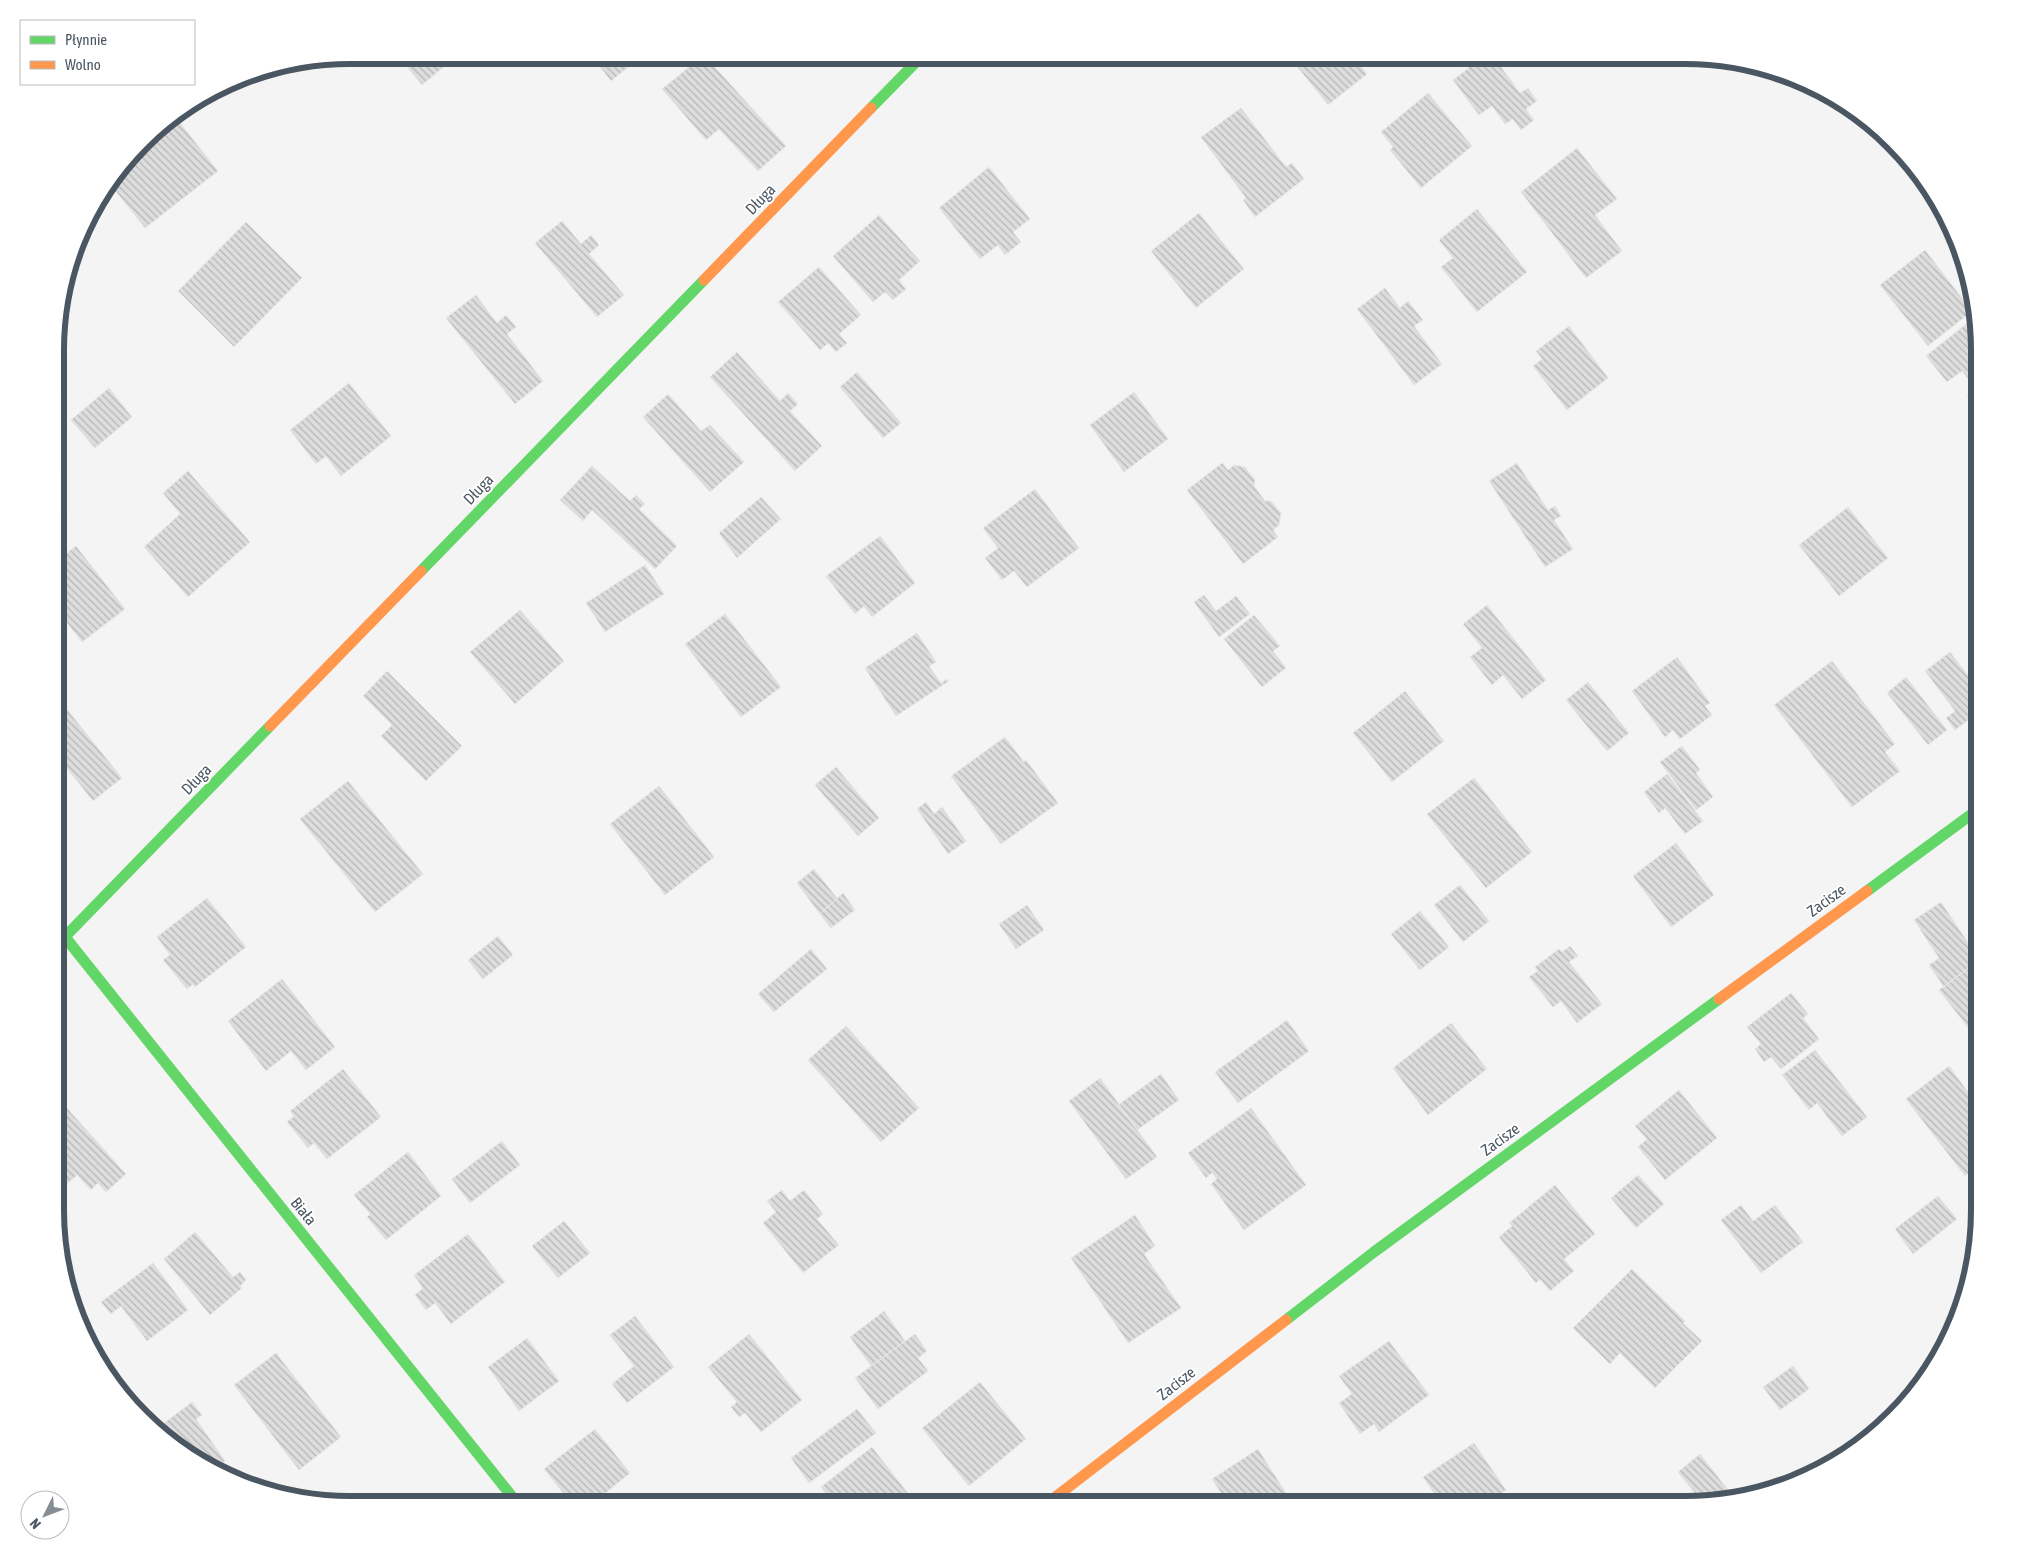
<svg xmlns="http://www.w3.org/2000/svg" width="2035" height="1560" viewBox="0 0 2035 1560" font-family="'Asap Condensed',sans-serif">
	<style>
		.building { fill: url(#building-back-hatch); stroke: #e5e6e7 }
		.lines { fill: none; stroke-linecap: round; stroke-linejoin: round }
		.fast { stroke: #63d668; stroke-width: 11 }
		.slow { stroke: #ff974d; stroke-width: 11 }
		.labels { text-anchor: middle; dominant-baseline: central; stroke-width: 4; stroke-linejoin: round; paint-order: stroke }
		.street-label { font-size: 16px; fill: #4a5661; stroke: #fff }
		.rim { fill: none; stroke: #4a5661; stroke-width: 6 }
	</style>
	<defs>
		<pattern id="building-back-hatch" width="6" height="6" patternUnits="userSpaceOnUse" patternTransform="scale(1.25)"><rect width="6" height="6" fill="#ddddde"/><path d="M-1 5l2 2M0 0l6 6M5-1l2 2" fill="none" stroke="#b5b6b7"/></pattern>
	</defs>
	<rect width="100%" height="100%" fill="#f4f4f4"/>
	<path class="building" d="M397,55h26l-15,13z
		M423,55h35l-36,30 -14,-17z
		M591,55h52l-32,26z
		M704,55l82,91 -28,25 -39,-42 -13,11 -44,-51z
		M1288,55h64l15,19 -39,31z
		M1466,56h27l27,37 8,-5 9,13 -11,8 8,11 -13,10 -8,-11 -8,5 -13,-18 -13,9 -26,-35 16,-12 -8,-9z
		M1428,93l44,53 -51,42 -31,-38 3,-3 -12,-15z
		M1241,108l45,59 6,-4 12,16 -49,38 -12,-17 3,-2 -45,-61z
		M180,123l38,48 -73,57 -35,-44 15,-18z
		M1577,148l40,51 -22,16 27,36 -36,27 -65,-86z
		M989,167l41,52 -17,13 8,10 -16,13 -7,-10 -18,14 -41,-51z
		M1477,209l50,63 -50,40 -36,-45 12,-9 -14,-18z
		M1199,213l45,56 -48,39 -45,-57z
		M879,215l41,46 -21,19 7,9 -13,11 -8,-8 -12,10 -40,-46z
		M562,221l19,23 10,-9 8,10 -10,9 35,41 -27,22 -62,-74z
		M246,222l56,56 -68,69 -56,-56z
		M1925,250l47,61 -44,35 -48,-61z
		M819,267l42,48 -22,19 8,9 -11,9 -8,-9 -8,7 -42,-48z
		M1385,288l15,20 8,-7 15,19 -9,6 28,38 -28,21 -57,-76z
		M476,295l21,28 9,-8 10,12 -9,7 36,47 -28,23 -69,-86z
		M1970,321l8,11 2,18v57l-2,1 -11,-13 8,-7 -13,-17 -15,11 -21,-26z
		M1569,326l39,52 -41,32 -34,-44 9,-7 -6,-8z
		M737,352l43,49 8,-8 10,11 -8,7 32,35 -27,25 -85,-94z
		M857,372l44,51 -18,15 -43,-51z
		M349,383l42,53 -50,40 -15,-20 -10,8 -26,-34z
		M109,388l23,29 -37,31 -24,-28z
		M1134,392l34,47 -44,33 -34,-47z
		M668,394l33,37 9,-6 34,37 -34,30 -67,-75z
		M1222,463l6,7 6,-5 11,2 10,13 -1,6 11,15h6l10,12 -2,12 -6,5 5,7 -35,27 -56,-74z
		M1517,463l31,47 7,-4 6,10 -7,4 19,29 -28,18 -56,-86z
		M592,466l38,35 6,-6 9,9 -6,5 38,37 -22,23 -63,-59 -9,11 -23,-21z
		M188,471l62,71 -62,55 -44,-50 36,-33 -17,-21z
		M1035,489l44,59 -52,39 -13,-16 -12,9 -17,-22 13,-10 -15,-20z
		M761,497l20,22 -44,39 -18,-25z
		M1848,507l40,51 -49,38 -40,-51z
		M880,536l35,47 -43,34 -8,-11 -9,8 -29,-38z
		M76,546l49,63 -43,33 -25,-32v-49z
		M645,565l19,29 -59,38 -19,-29z
		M1204,595l12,16 20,-15 14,18 -31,23 -25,-35z
		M1487,605l59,75 -24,19 -19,-24 -11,10 -22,-28 12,-9 -19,-24z
		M520,610l44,51 -49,43 -45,-52z
		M725,614l56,73 -40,30 -56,-73z
		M1254,615l26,31 -7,5 13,17 -24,19 -38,-48z
		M917,633l19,29 -7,4 12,17 6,-4 2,2 -53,35 -31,-48z
		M1950,652l30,39v20l-25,19 -9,-12 9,-7 -30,-40z
		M1677,657l33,46 -5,3 7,9 -32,24 -7,-9 -8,7 -33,-46z
		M1832,661l63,83 -10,8 15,19 -48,36 -78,-102z
		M387,671l75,75 -36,35 -45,-45 11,-11 -29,-29z
		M1906,677l41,53 -19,15 -41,-52z
		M1588,682l41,51 -22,18 -41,-51z
		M1405,691l39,50 -52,41 -39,-49z
		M57,697l65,81 -29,23 -36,-45z
		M1005,737l19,25 2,-2 32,43 -57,41 -50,-68z
		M1682,746l18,24 -4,3 17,24 -17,13 -36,-48z
		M836,767l43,51 -21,18 -43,-51z
		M1667,774l36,47 -18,13 -20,-26 -6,5 -15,-21z
		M1474,778l58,74 -46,36 -59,-74z
		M348,781l75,93 -48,38 -75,-93z
		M659,786l55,71 -49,38 -55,-71z
		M926,802l8,12 8,-7 24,34 -18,13 -31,-45z
		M1676,843l38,52 -43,32 -38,-51z
		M814,869l23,29 -17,16 -23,-31z
		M1460,885l29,36 -26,21 -29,-37z
		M843,893l12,17 -24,18 -11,-14z
		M207,898l39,49 -51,40 -2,-3 -6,5 -24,-29 7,-5 -13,-18z
		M1941,902l28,42 11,-7v22l-36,28 -15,-22 10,-7 -25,-38z
		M1027,905l17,25 -28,19 -17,-25z
		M1420,911l29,36 -29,23 -29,-36z
		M498,936l15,19 -30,24 -15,-19z
		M1570,946l8,10 -9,6 33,42 -25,19 -16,-22 -8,6 -24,-30 9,-6 -3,-4 24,-18 3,3z
		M811,949l16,20 -53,43 -16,-18z
		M1980,959l-1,83 -40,-52z
		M282,979l53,68 -29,23 -15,-19 -25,20 -38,-50z
		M1791,993l17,21 -5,4 16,21 -38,30 -10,-12 -7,5 -9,-13 6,-5 -14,-17z
		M1287,1020l22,31 -71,52 -23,-31z
		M1451,1023l36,46 -59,46 -35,-47z
		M846,1026l73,82 -38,34 -73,-82z
		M1815,1050l52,67 -25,19 -25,-33 -8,7 -27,-35z
		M1949,1066l30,41v58l-14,11 -59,-77z
		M343,1069l38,48 -54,42 -13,-16 -6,5 -21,-26 7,-6 -4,-5z
		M1161,1074l18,26 -42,30 -19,-25z
		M1100,1078l57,79 -31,22 -57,-78z
		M1679,1090l38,48 -52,42 -27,-33 9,-8 -12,-13z
		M66,1107l60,67 -20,18 -8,-9 -7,7 -14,-15 -14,12 -7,-8v-63z
		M1251,1108l55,77 -62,45 -33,-46 6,-5 -5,-6 -6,5 -18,-25z
		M502,1141l18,24 -50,38 -18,-24z
		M408,1152l33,44 -55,44 -19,-23 3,-3 -16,-19z
		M1638,1175l26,29 -28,24 -25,-30z
		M1555,1185l40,49 -31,25 10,12 -24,20 -10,-12 -4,4 -37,-46 13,-11 -3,-3z
		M782,1190l8,11 14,-11 19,24 -6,5 22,26 -36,28 -40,-50 13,-11 -9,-11z
		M1938,1196l19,23 -44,35 -18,-25z
		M1741,1205l12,16 22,-16 28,37 -42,31 -40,-53z
		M1135,1215l20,31 -11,8 37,54 -53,35 -57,-85z
		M564,1221l26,32 -32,25 -26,-32z
		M195,1232l38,45 7,-5 6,8 -6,6 2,2 -32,27 -46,-56z
		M468,1234l37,48 -54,42 -16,-21 -9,7 -11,-15 8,-7 -9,-13z
		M153,1263l35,47 -41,31 -26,-35 -10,8 -10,-12z
		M1632,1269l53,52 -2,2 19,18 -47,47 -35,-35 -10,11 -37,-36z
		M884,1311l21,30 -34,25 -21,-29z
		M635,1316l39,51 -47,36 -15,-19 22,-18 -24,-31z
		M749,1334l53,66 -41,32 -16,-19 -6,4 -8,-10 6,-5 -29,-35z
		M915,1334l12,17 -9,7 10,13 -50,38 -23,-31z
		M527,1338l32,43 -40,30 -31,-44z
		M1389,1341l40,54 -50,37 -5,-8 -14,10 -21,-31 13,-9 -13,-18z
		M276,1353l65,84 -42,33 -65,-85z
		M1793,1366l16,23 -29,21 -17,-23z
		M980,1382l46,57 -57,47 -47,-58z
		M192,1402l10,13 -6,4 29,42 -10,7 -33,-20 -18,-25z
		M857,1409l19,24 -67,50 -18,-25z
		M595,1429l35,44 -39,32 -19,-1 -28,-35z
		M1474,1443l32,47 -23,15h-41l-19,-28z
		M872,1447l45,58h-82l-14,-18z
		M1258,1449l33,52 -6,4h-69l9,-6 -13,-20z
		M1700,1454l36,46 -33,3 -25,-31z"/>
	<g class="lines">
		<path class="fast" d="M871,108l52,-53
			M421,571l283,-291
			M1867,891l113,-83
			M65,937l453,567
			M56,946l214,-220
			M1286,1320l88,-68 345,-253"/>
		<path class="slow" d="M704,280l167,-172
			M270,726l151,-155
			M1719,999l148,-108
			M1045,1505l241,-185"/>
	</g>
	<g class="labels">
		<g class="street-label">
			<text transform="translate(760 199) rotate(-46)">Długa</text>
			<text transform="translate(478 489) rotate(-46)">Długa</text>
			<text transform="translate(196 779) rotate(-46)">Długa</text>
			<text transform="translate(1826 900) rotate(-36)">Zacisze</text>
			<text transform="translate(1500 1139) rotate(-36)">Zacisze</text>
			<text transform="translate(304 1211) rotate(51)">Biała</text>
			<text transform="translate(1176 1383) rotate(-38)">Zacisze</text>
		</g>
	</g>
	<path d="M0 0H2035V1560H0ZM350 64H1685A286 286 0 0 1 1971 350V1210A286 286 0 0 1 1685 1496H350A286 286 0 0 1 64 1210V350A286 286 0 0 1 350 64Z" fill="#fff" fill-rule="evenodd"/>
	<path class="rim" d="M350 64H1685A286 286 0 0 1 1971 350V1210A286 286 0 0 1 1685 1496H350A286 286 0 0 1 64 1210V350A286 286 0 0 1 350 64Z"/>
	<rect x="20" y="20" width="175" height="65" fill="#ffffff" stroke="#b7bbc0"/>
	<rect x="30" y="36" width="25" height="8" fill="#63d668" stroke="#b7bbc0"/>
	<text x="65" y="45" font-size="15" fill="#4a5661">Płynnie</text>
	<rect x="30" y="61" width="25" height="8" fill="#ff974d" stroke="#b7bbc0"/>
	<text x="65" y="70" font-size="15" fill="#4a5661">Wolno</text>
	<g transform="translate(45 1515) rotate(228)"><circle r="24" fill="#ffffff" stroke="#b7bbc0"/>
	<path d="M0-4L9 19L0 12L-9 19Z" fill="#868d94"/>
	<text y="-8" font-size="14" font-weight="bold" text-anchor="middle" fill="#4a5661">N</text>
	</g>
</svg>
